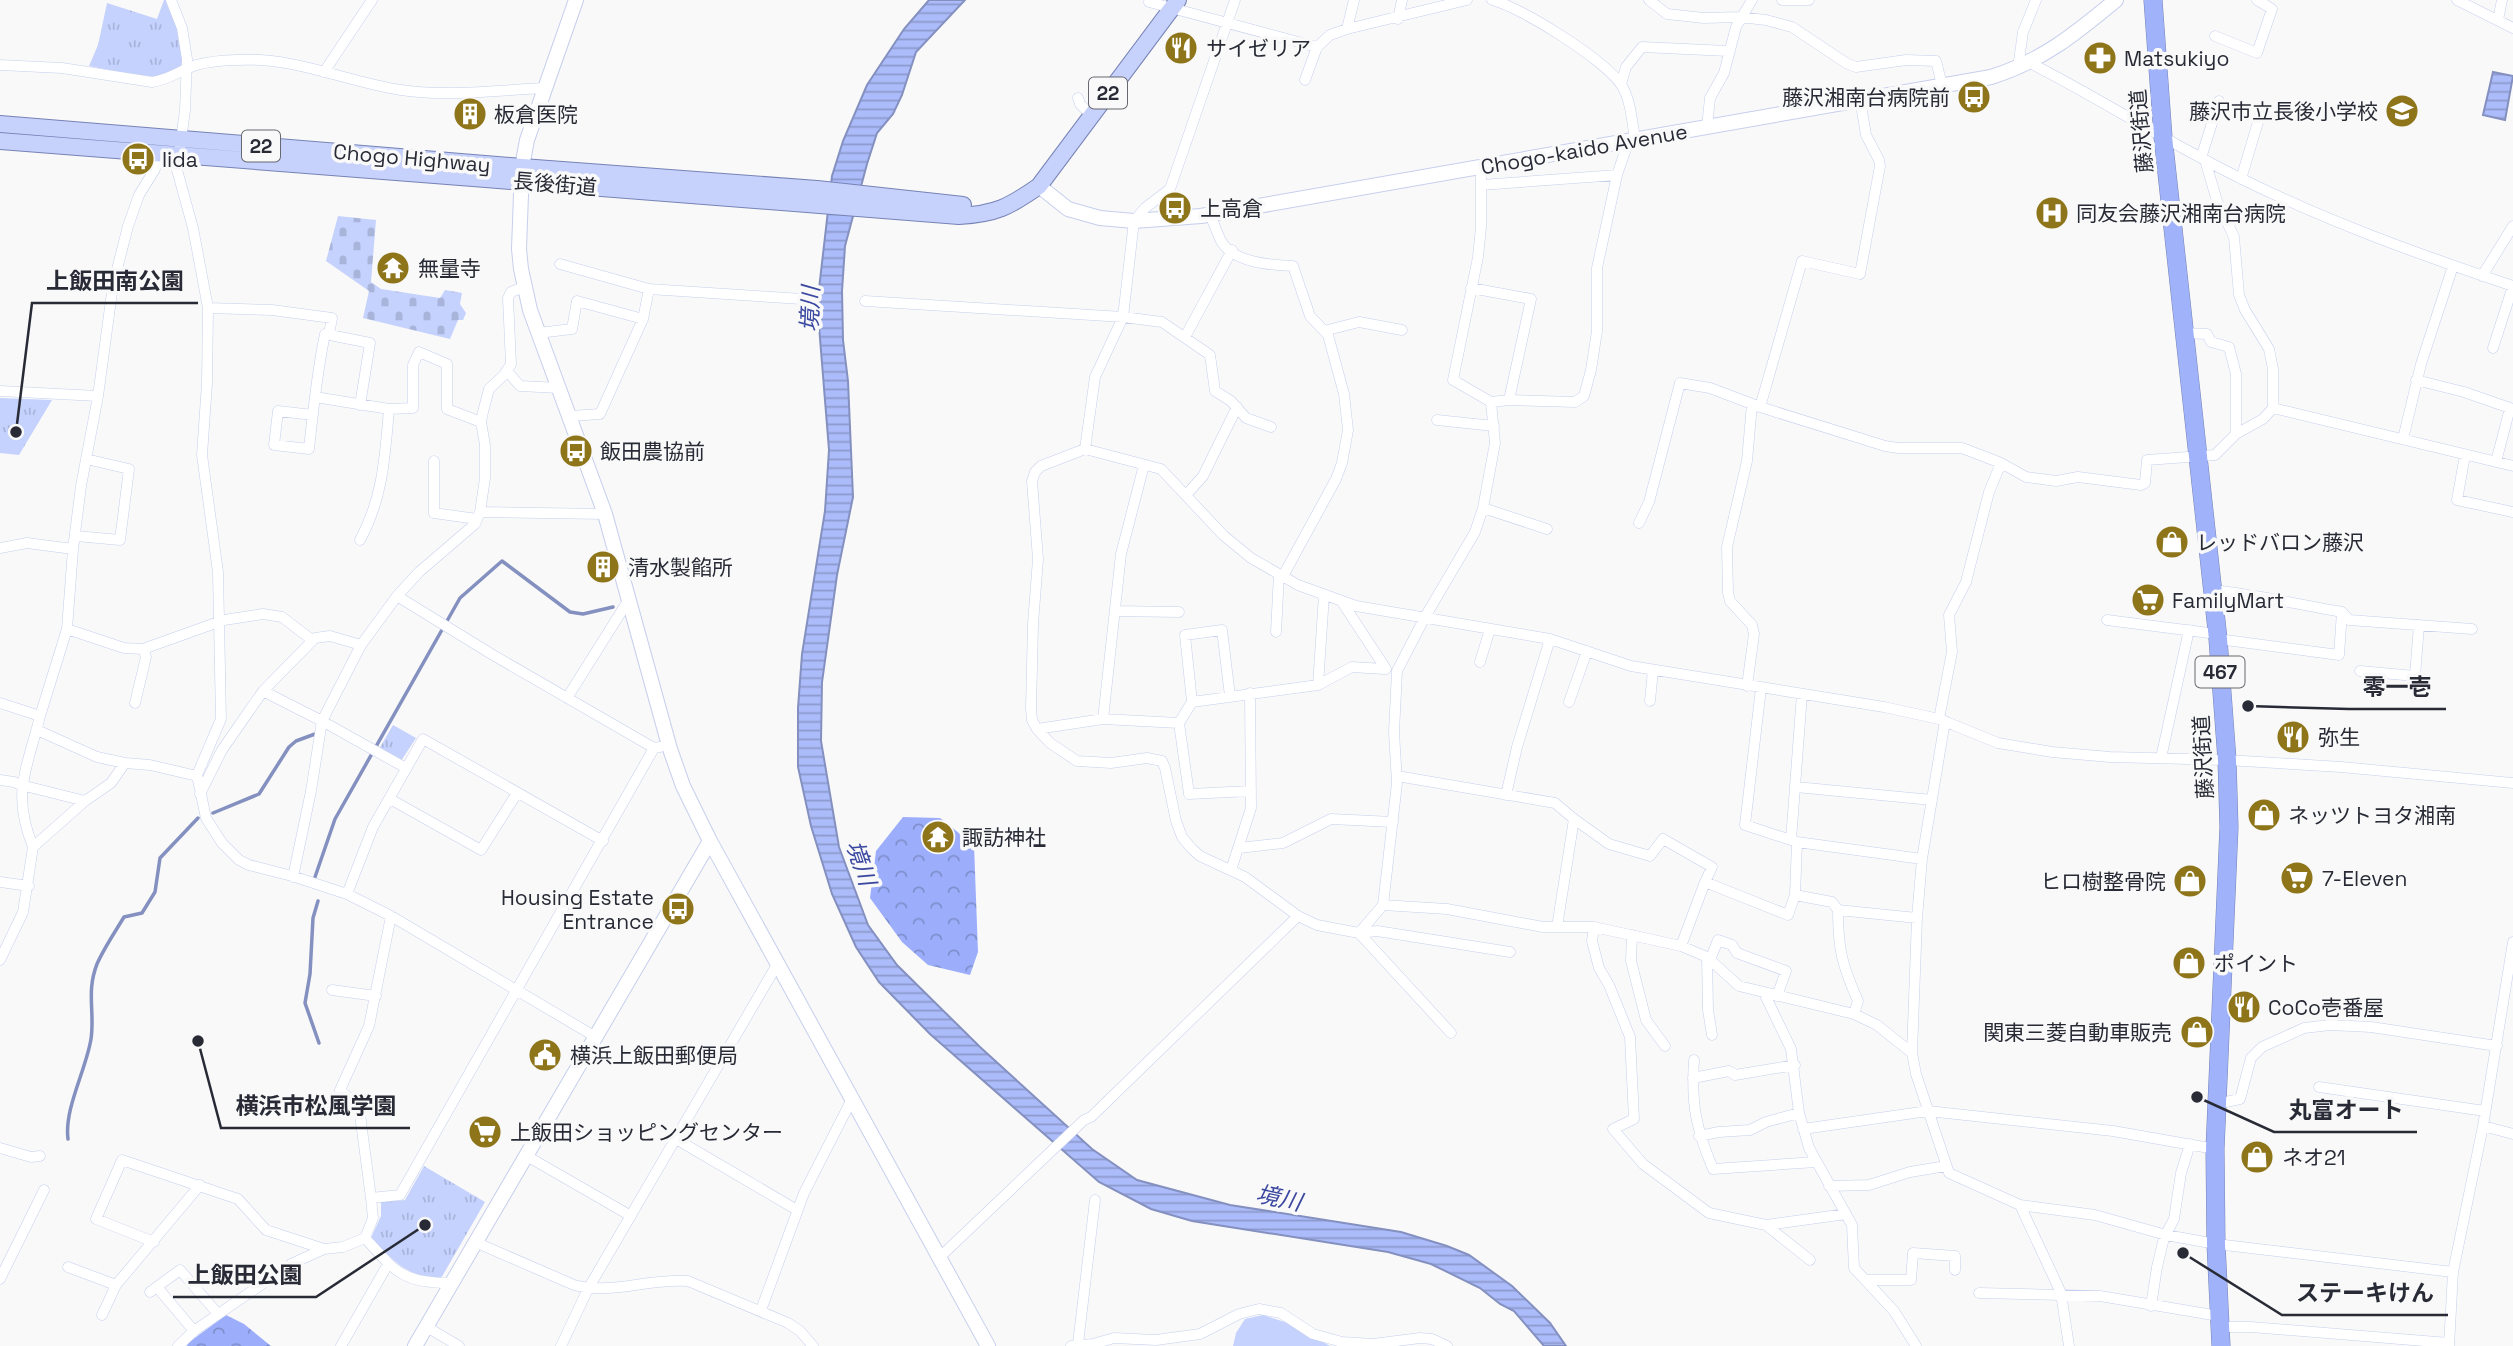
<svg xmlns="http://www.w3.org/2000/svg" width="2513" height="1346" viewBox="0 0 2513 1346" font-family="'Space Grotesk','Noto Sans JP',sans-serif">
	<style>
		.grass { fill: #c5d2fe }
		.forest { fill: url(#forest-crowns) }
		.cemetery { fill: url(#cemetery-stones) }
		.park { fill: url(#park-tufts) }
		.water { fill: url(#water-rules); stroke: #8490bf; stroke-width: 2 }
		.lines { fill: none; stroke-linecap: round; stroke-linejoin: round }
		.stream { stroke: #8490bf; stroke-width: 3.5 }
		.street-casing { stroke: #c6cfed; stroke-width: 11 }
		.secondary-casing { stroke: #c6cfed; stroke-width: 16 }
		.primary-casing { stroke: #7683b5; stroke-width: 18 }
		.highway-casing { stroke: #7683b5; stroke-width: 19 }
		.street { stroke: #fff; stroke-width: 10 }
		.secondary { stroke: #fff; stroke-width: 14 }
		.primary { stroke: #c6d1fc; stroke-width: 16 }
		.highway { stroke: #a0b3fa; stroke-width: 18 }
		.labels { text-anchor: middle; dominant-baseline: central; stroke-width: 7; stroke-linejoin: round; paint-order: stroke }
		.shield { fill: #f9f9f9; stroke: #676970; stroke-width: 2 }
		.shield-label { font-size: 19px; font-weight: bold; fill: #282b36 }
		.poi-label { font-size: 21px; fill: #282b36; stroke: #f9f9f9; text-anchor: start }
		.street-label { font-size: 21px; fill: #282b36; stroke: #f9f9f9 }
		.water-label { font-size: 23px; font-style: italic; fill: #3b48a0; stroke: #f9f9f9 }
		.leader { fill: none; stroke: #282b36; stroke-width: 2.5 }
		.callout-dot { fill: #282b36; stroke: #f9f9f9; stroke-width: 2.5 }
		.callout-label { font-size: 23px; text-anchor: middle; font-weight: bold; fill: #282b36; stroke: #f9f9f9; stroke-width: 7; stroke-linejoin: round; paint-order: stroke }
	</style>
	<defs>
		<pattern id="forest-crowns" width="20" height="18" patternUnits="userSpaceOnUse" patternTransform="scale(1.75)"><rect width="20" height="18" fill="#9caefb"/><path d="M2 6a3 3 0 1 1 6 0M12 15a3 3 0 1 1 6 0" fill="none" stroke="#7f8ecc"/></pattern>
		<pattern id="cemetery-stones" width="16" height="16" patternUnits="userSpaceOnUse" patternTransform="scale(1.75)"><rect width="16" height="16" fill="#c5d2fe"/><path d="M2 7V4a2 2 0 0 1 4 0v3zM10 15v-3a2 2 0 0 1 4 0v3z" fill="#a9b4da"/></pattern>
		<pattern id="park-tufts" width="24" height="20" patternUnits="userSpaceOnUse" patternTransform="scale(1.75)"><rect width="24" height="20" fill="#c5d2fe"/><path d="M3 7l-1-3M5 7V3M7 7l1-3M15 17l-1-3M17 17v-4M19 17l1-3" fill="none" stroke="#a9b4da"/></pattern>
		<pattern id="water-rules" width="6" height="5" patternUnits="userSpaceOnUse" patternTransform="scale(1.75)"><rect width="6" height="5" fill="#acbcfa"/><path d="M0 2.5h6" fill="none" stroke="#8c99cb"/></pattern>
	</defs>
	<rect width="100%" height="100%" fill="#f9f9f9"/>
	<path class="grass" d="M1263,1315l28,9 39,22h-97l3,-13 9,-14z"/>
	<path class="forest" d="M903,817l37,1 34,27 4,107 -8,23 -42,-10 -26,-23 -32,-44 6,-47z
		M226,1315l18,9 27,22h-84l1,-3z"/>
	<path class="cemetery" d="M338,216l38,4 -5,62 10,7 59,9 5,-8 17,3 -2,11 6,9 -3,7h-5l-8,19 -87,-21 6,-27 -43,-30z"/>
	<path class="park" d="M164,0h5l14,37 2,28 -26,11 -15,1 -55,-11 9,-21 9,-42 50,16z
		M0,398l52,2 -33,55 -19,-2z
		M393,725l23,13 -15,23 -22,-12z
		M424,1166l61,36 -45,78c-35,-5 -45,-18 -69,-42l10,-22v-14l24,-2z"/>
	<path class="water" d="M929,0h36l-49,52 -14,43 -9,19 -16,19 -10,31 -22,82 -3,45 1,49 5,41 5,116 -16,78 -15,107 -1,59 18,106 29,78 29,40 83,82 112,102 45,31 93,25 171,27 46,14 22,9 43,31 38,37 16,23h-22l-30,-35 -14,-7 -20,-16 -49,-24 -43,-12 -196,-31 -41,-12 -52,-27 -169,-148 -51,-52 -23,-35 -24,-53 -21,-68 -13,-59v-59l4,-54 23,-143 4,-61 -10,-124v-37l13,-113 11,-35 24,-56 37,-56z
		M2493,72l20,4 -8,44 -22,-5z"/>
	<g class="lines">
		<path class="stream" d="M213,813l46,-19 30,-47 7,-6 19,-7
			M315,877l20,-58 125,-221 42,-37 68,51 13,2 30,-7
			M318,901l-5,17 -3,56 -5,29 14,40
			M68,1139c-4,-30 18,-69 23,-100 4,-27 -5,-47 6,-75 7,-16 18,-32 27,-47l18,-4 13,-21 5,-34 38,-40"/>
		<defs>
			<path id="street" d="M171,0l11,28 5,31 -2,51 -8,60 16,58 15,80 -1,75 -5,72 16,117 3,147 -24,56 9,43 16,25 17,17 10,5 43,11 55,18 44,22 203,120
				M1492,0c29,7 115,61 130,86 9,15 10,36 13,53
				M1649,0l18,14 37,4 36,-1 26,3 26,7 54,36 10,4 50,-7 30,1 6,24
				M1782,0h27
				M2457,0l56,28
				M1149,2l168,45 13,-12 17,-6 120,-29
				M1398,19l4,-19
				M2498,20l4,-20
				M1347,29l7,-29
				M2215,36l42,17 15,-44 -15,-9
				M2030,63c71,36 138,80 210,115 88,44 181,77 273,108
				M0,65l62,3 90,14c15,-2 26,-10 39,-15 16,-7 52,-8 69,-7 49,3 94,23 141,30 43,7 100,0 144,-2
				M2018,68l5,-36 13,-32
				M324,72l48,-72
				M1305,80l12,-33
				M1621,84l5,-17 16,-20 86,4
				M1078,98l2,6 11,11
				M1707,127l3,-29 14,-25 12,-46 16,-27
				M2201,158l18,-57
				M1481,168v59l-3,30 -25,123 38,22 18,-2 66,2 9,-6 7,-26 6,-39v-63l20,-93 12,-35
				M2241,179l20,-67
				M1481,185l136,-10
				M1210,215c4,8 7,18 11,26 13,22 49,24 72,25l17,50 18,19 16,59 4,36 -6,33 -6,16 -53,97
				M560,264l89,25 153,10
				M2482,276l31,-50
				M1471,288l60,11 -22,101
				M865,301l258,16 39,5 48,33 5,36 16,10 15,17 25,9
				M208,308l64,2 60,8 -3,16
				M1324,331l35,-9 43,8
				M538,333l34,-4 5,-28 66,18
				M2184,333l23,1 4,8 18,5 7,27v60
				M1185,337l47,-87
				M2493,348l20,-62
				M507,371l13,15 39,2
				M2416,380l48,12 46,16 -14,54
				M0,391l98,5
				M315,397l74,12 24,-1v-43l6,-13 28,12v45l34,13
				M1760,407l125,39 13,2h64l39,15 25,14 30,4 22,-4 63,8 4,-2 2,-23 68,-5 21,-21 27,-15 10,-11v-39l-4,-20 -24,-39 -6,-15 -5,-58 -17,-36 -12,-41
				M2273,408l240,58
				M313,415l-35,-4 -4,34 35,4c4,-39 8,-77 16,-115l45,9 -10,62
				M571,416l29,-2 43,-95 6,-30
				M1437,420l57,6
				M2403,439l18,-75 32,-98
				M1085,449l10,-72 28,-60 11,-96 11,-13 25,-19 65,-189
				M2465,455l-8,45 56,12
				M434,461v52l43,6
				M1186,495l17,-19 34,-69
				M1483,508l64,21
				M480,512l5,-34v-33l-4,-23 2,-10 6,-23 15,-14 7,-11 -3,-66 3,-6 13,-5
				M1639,523l10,-21 31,-119 30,5 50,19 42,-146 58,13 20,-108 -1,-6 -13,-25 -6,-36
				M76,536l44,4 9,-71 -43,-10
				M360,540c23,-42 25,-84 29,-131
				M0,548l27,-5 46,6
				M2212,590c44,4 87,15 130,22l7,8 123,9
				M397,596l96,59 161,93 6,-1
				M1342,602l44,67
				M1115,611l64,1
				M2107,620l110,14
				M67,629l57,19 19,1 81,-29 39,-6 19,3 30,23
				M1276,632l3,-58
				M2218,639l121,16 3,-43
				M1480,662l10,-33
				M2360,671l55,5 4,-51
				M1318,685l6,-90
				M1747,686l7,-52 -2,-9 -22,-24 -2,-8 -1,-46 20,-86 5,-57
				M1761,688l-16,137 46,15
				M263,691l52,-53 15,-2 31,9
				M567,698l61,-97
				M1650,701l3,-31
				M1192,702l-7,-67 37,-5 8,66
				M1569,702l18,-51
				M0,703l40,13 27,-87 6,-80 8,-63 17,-90 15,-111 15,-59 11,-31 16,-26 6,-15
				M135,703l11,-46 -3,-8
				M1103,719l18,-165 23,-89
				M1939,719l13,-67 -3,-37 17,-33 23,-90 12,-29
				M1945,721l-23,138 -5,59 -5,135 4,21 33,99 71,32 41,88 8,53
				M1179,723l10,71 62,-3
				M1037,729l66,-10 76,4 13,-21 126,-17 34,-18 32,2
				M37,730l60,27 28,6
				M2161,758l28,-128
				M1397,776l158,27 19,16 -17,108
				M0,780l14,2 7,3 64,16
				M1796,787l136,13
				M200,794l22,-44 41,-59 59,30 84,47
				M1506,795l11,-48 33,-108
				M390,799l91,51 36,-57
				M1574,819l35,25 41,12 13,-17 49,28 -7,15
				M1797,842l125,17
				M33,847c-22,-55 -6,-77 7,-131
				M1239,848l44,-5 48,-24 62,3
				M1231,870l20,-62 -1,-115
				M293,877l18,-86 11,-70 39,-76 36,-49 22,-24 56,-48 5,-12 125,2
				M0,882l29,4
				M347,894l26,-67 50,-88 180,102
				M1795,895l37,7 6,8
				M1383,905l64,4 96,18h51l87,19 26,11 32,29 115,28 4,-13c-16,-36 -20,-52 -20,-91l79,8
				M1594,927l-2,14 7,27 10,17 21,52 4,82 -21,10 30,35 66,49 57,12 80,-11
				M1359,933l24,-28 14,-122 -3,-51 3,-61 28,-54 50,-85 8,-24 12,-65 -4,-41
				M1359,933l18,-2 133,21
				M1632,935l-1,26 15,59 19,26
				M1681,946l24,-64 83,33 7,-20 2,-53 -6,-2 11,-146
				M1707,957l1,53 4,25
				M0,960l23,-48 10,-65 52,-46 26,-18 14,-20 25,2 47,11
				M1710,960l8,-20 14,5 5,8 49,18 -9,25
				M332,990l44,6
				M1764,993l27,56 8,64 10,35 43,77 2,43 40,43 22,35
				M1854,1014l23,11 35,28
				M1451,1033l-92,-100 -42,-8 -19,-9 -53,-39 -45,-21 -8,-7 -10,-12 -6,-16 -11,-53 -3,-7 -15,-3 -36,5 -34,-2 -27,-18 -13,-14 -5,-9 -1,-12 2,-84 5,-65 -6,-78 3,-9 6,-6 44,-17 76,20 62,66 28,23 47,27 58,21 194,33 81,27 253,41 55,12 59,24 54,9 58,5 117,3 114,7 172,16
				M1694,1060c-3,44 2,69 19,109l103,-7
				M1693,1078l36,-7 6,4 60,-10
				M2319,1087l166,24
				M2216,1104l24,-5 11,-41 11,-11 42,-19 26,-3 41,2 126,19
				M2483,1126l30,8
				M1803,1129l125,-18 185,20 102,18
				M1699,1136l20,-4 31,-2 16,-8 33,-9
				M676,1139l121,71
				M0,1148l31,9 9,-1
				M525,1155l106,61
				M1829,1186l40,-1 41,-13 36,-6
				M371,1198l-12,-91 -19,-17 29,-64 22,-110
				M2020,1205l75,10 71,20 50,9 237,28
				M1766,1225l44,35
				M365,1238c31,34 37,45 86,45
				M154,1242l-58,-23 26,-59 116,39 28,31 58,19
				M475,1242l99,43c38,10 75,-7 114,-4l100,42 12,8 13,15
				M940,1257l144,-137 7,-3 207,-201
				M68,1267l48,18
				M0,1279l44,-89
				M1865,1280h46l2,-27 42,3v14
				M157,1287l37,44
				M150,1292l30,-22 38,44
				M1979,1293l121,3 119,20
				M2151,1306l6,-39 7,-29 10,-19 7,-46 9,-29
				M761,1310l43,-117 48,-94
				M102,1315l14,-30 84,-100
				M425,1326l34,20
				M2219,1327h32l198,16
				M1078,1344l17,-144
				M178,1346l16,-15 97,-67 33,-15 19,-2 22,-9 8,-20 -2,-20 29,-3 254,-447
				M341,1346l47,-82
				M561,1346l27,-57 190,-326
				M1071,1346l22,-2 21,-6 42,2 44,-6 39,-20 20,-5 22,4 32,21 29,8 31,2 47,-6 12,1 15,7
				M2449,1346l4,-74 30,-146 30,-184"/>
			<path id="secondary" d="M576,0l-49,140 -5,27 -3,82 2,20 9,41 75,204 65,235 13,37 27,55 278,505
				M1039,186l29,23 32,9 34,3 67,-5 790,-139c51,-16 84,-43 125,-77
				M415,1346l295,-505"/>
			<path id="primary" d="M0,124l522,43 295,22 146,16
				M0,141c320,25 639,50 959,75 37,-2 50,-9 80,-30l139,-186"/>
			<path id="highway" d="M2153,0l10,137 55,502 9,121 2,67 -14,322 1,95 5,102"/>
		</defs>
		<use href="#street" class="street-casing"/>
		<use href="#secondary" class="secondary-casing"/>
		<use href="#primary" class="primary-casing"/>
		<use href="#highway" class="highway-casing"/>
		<use href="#street" class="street"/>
		<use href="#secondary" class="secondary"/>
		<use href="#primary" class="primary"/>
		<use href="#highway" class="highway"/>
	</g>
	<defs>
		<symbol id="restaurant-disc" viewBox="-11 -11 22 22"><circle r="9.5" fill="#8e751a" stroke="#f9f9f9"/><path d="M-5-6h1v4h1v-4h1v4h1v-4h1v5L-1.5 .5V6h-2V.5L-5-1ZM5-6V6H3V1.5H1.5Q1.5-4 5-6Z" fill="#fff"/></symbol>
		<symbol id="pharmacy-disc" viewBox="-11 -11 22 22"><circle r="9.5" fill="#8e751a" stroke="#f9f9f9"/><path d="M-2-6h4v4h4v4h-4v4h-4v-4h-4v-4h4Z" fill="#fff"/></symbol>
		<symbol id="bus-disc" viewBox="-11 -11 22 22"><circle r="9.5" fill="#8e751a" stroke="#f9f9f9"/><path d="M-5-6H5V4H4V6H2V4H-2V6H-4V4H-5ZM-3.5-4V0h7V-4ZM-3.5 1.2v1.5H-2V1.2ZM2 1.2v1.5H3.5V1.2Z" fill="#fff"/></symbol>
		<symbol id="school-disc" viewBox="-11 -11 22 22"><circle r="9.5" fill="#8e751a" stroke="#f9f9f9"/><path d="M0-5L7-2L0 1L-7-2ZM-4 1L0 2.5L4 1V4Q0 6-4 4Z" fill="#fff"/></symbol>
		<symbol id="building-disc" viewBox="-11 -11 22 22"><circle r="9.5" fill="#8e751a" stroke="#f9f9f9"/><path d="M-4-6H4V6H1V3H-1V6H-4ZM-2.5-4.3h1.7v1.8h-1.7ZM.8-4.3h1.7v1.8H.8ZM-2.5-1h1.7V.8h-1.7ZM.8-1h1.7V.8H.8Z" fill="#fff"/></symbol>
		<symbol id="hospital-disc" viewBox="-11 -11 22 22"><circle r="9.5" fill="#8e751a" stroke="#f9f9f9"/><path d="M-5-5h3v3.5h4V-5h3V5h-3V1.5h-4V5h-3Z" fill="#fff"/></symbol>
		<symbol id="temple-disc" viewBox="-11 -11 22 22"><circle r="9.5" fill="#8e751a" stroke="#f9f9f9"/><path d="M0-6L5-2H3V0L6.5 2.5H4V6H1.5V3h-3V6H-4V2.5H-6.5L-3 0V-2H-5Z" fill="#fff"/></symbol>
		<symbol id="shop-disc" viewBox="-11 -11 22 22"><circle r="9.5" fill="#8e751a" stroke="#f9f9f9"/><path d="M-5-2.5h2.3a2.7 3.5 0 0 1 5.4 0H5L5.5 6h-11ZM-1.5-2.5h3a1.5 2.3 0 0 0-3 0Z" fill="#fff"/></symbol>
		<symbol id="supermarket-disc" viewBox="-11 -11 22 22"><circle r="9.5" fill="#8e751a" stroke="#f9f9f9"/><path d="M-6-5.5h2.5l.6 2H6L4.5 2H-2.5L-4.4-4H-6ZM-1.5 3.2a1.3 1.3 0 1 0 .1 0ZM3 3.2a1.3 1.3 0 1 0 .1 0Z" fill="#fff"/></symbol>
		<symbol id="civic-disc" viewBox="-11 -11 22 22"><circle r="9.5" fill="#8e751a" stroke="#f9f9f9"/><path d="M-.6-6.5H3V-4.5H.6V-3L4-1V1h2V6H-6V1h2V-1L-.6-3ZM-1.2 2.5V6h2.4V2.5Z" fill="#fff"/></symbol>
	</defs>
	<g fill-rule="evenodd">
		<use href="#restaurant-disc" x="1162" y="29" width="38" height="38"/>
		<use href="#pharmacy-disc" x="2081" y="39" width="38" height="38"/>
		<use href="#bus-disc" x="1955" y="78" width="38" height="38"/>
		<use href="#school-disc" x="2383" y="92" width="38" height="38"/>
		<use href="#building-disc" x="451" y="95" width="38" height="38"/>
		<use href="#bus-disc" x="119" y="140" width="38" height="38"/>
		<use href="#bus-disc" x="1156" y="189" width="38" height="38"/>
		<use href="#hospital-disc" x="2033" y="194" width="38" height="38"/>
		<use href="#temple-disc" x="374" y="249" width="38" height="38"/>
		<use href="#bus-disc" x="557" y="432" width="38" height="38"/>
		<use href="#shop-disc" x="2153" y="523" width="38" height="38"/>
		<use href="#building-disc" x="584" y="548" width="38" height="38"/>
		<use href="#supermarket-disc" x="2129" y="581" width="38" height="38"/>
		<use href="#restaurant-disc" x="2274" y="718" width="38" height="38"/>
		<use href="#shop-disc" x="2245" y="796" width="38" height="38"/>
		<use href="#temple-disc" x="919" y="818" width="38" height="38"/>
		<use href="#supermarket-disc" x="2278" y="859" width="38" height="38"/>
		<use href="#shop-disc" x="2171" y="862" width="38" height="38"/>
		<use href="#bus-disc" x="659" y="890" width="38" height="38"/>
		<use href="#shop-disc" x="2170" y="944" width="38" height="38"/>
		<use href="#restaurant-disc" x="2225" y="988" width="38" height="38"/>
		<use href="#shop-disc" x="2178" y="1013" width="38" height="38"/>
		<use href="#civic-disc" x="526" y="1036" width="38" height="38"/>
		<use href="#supermarket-disc" x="466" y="1113" width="38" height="38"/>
		<use href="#shop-disc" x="2238" y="1138" width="38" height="38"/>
	</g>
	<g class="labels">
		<g class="shield">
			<rect x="1089" y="77.5" width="38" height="31" rx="5"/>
			<rect x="242" y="130.5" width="38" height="31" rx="5"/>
			<rect x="2195.5" y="656.5" width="49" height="31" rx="5"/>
		</g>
		<g class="shield-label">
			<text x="1108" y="93">22</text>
			<text x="261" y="146">22</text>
			<text x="2220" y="672">467</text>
		</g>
		<g class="poi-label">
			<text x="1206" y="48">サイゼリア</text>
			<text x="2124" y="58">Matsukiyo</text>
			<text x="1950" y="97" text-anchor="end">藤沢湘南台病院前</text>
			<text x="2378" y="111" text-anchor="end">藤沢市立長後小学校</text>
			<text x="494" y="114">板倉医院</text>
			<text x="162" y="159">Iida</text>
			<text x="1200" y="208">上高倉</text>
			<text x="2076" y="213">同友会藤沢湘南台病院</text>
			<text x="418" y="268">無量寺</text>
			<text x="600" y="451">飯田農協前</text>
			<text x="2196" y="542">レッドバロン藤沢</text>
			<text x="628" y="567">清水製餡所</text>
			<text x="2172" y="600">FamilyMart</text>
			<text x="2318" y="737">弥生</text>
			<text x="2288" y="815">ネッツトヨタ湘南</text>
			<text x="962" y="837">諏訪神社</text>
			<text x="2322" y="878">7-Eleven</text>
			<text x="2166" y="881" text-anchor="end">ヒロ樹整骨院</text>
			<text x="654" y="897" text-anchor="end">Housing Estate<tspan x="654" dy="24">Entrance</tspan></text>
			<text x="2214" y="963">ポイント</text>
			<text x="2268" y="1007">CoCo壱番屋</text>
			<text x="2172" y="1032" text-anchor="end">関東三菱自動車販売</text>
			<text x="570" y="1055">横浜上飯田郵便局</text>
			<text x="510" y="1132">上飯田ショッピングセンター</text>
			<text x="2282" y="1157">ネオ21</text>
		</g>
		<g class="street-label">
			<text transform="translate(2141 131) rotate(-95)">藤沢街道</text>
			<text transform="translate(1584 149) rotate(-10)">Chogo-kaido Avenue</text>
			<text transform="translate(412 158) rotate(5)">Chogo Highway</text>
			<text transform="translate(555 184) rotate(5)">長後街道</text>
			<text transform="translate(2203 757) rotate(-93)">藤沢街道</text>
		</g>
		<g class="water-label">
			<text transform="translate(810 309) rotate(-88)">境川</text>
			<text transform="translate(861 863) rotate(71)">境川</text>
			<text transform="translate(1279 1198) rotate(12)">境川</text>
		</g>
	</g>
	<path class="leader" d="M16 432L32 303H198M2248 706L2349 709H2446M198 1041L221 1128H410M2197 1097L2274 1132H2417M425 1225L316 1297H173M2183 1253L2282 1315H2448"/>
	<g class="callout-dot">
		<circle cx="16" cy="432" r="7"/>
		<circle cx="2248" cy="706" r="7"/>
		<circle cx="198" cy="1041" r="7"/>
		<circle cx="2197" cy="1097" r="7"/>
		<circle cx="425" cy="1225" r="7"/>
		<circle cx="2183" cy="1253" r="7"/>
	</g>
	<g class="callout-label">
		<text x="115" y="289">上飯田南公園</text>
		<text x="2397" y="695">零一壱</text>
		<text x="316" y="1114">横浜市松風学園</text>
		<text x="2346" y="1118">丸富オート</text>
		<text x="245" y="1283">上飯田公園</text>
		<text x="2365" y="1301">ステーキけん</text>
	</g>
</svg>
